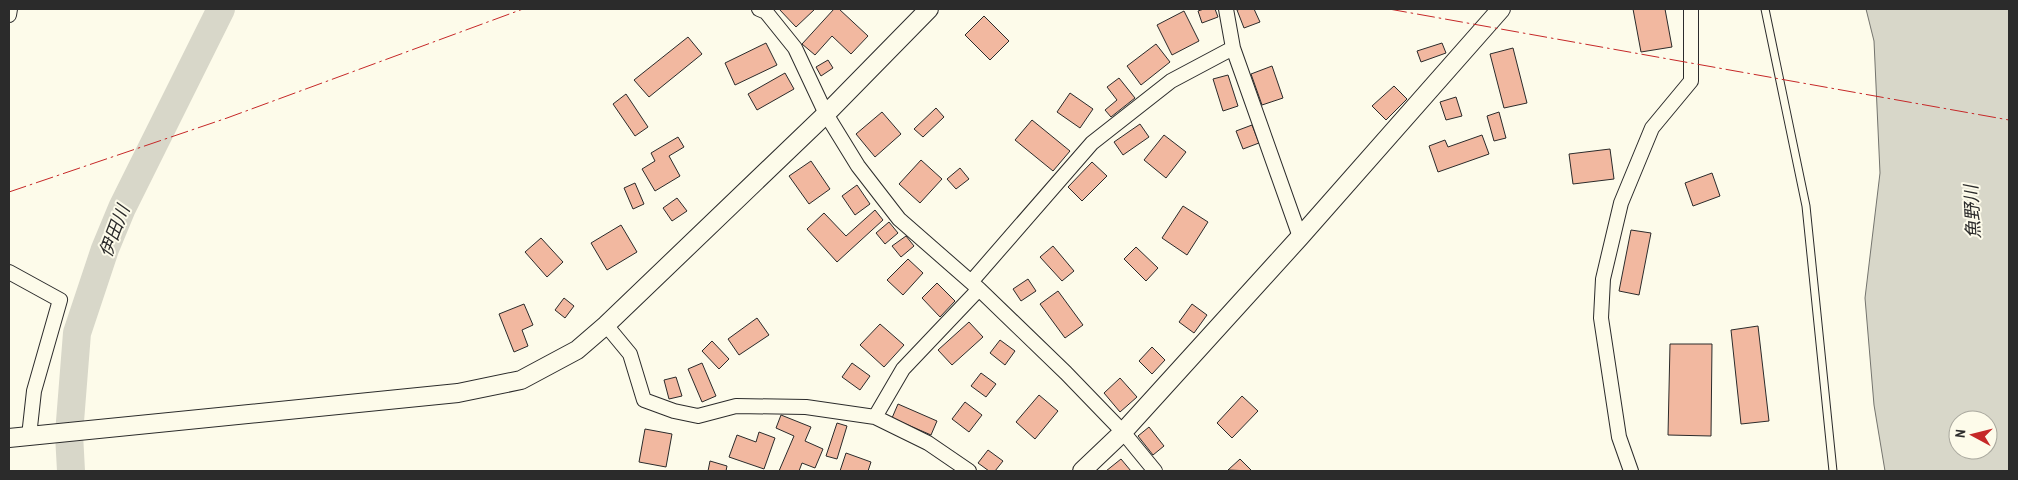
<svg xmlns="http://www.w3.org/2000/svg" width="2018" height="480" viewBox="0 0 2018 480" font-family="'Archivo Narrow','Noto Sans JP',sans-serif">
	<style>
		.water { fill: #d8d7c9; stroke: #74746e; fill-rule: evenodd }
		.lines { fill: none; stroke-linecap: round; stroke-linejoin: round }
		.river { stroke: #d8d7c9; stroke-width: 28 }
		.building { fill: #f2b8a0; stroke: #2b2b2b }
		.service-casing { stroke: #2b2b2b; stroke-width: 9 }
		.minor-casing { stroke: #2b2b2b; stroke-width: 16 }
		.tertiary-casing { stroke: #2b2b2b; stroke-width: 20 }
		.service { stroke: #fdfbea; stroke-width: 7 }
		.minor { stroke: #fdfbea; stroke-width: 14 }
		.tertiary { stroke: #fdfbea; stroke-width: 18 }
		.power { stroke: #c62828; stroke-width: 1; stroke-dasharray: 18 4 2.5 4; stroke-linecap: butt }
		.labels { text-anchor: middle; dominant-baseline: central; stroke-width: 4; stroke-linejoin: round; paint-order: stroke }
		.water-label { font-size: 18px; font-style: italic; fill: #2b2b2b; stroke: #fdfbea }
	</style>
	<rect width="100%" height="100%" fill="#fdfbea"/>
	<path class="water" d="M1866,9h143v462h-124l-11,-66 -9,-107 15,-125 -6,-132zM1958,420h30v30h-30z"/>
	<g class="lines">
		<path class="river" d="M71,471l-2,-37 8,-101 28,-84 17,-41 99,-199"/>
	</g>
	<path class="building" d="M779,9h36l-19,18z
		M834,9h5l29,27 -17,18 -19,-18 -17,19 -13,-11z
		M1204,9h11l3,8 -16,6 -4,-12z
		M1241,9h13l6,13 -16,6 -7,-18z
		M1633,9h32l7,38 -31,5z
		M1184,11l15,30 -27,14 -15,-30z
		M984,16l25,25 -19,19 -25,-25z
		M688,37l14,17 -53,43 -15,-17z
		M766,43l11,22 -42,20 -10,-22z
		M1442,43l4,10 -25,9 -4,-11z
		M1156,44l14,18 -29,23 -14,-19z
		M1513,48l14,55 -23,5 -14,-54z
		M828,60l5,8 -12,8 -5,-9z
		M1272,66l11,32 -21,7 -11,-31z
		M785,73l9,16 -37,21 -9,-16z
		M1228,75l10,31 -15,5 -10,-32z
		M1119,78l16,20 -24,19 -6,-7 12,-10 -10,-13z
		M1394,86l13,13 -21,21 -14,-14z
		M1070,93l23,16 -13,19 -23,-16z
		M626,94l22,33 -13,9 -22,-32z
		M1456,97l6,19 -16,4 -6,-18z
		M936,108l8,9 -21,20 -9,-8z
		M882,112l19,22 -26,23 -19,-23z
		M1499,112l7,26 -12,3 -7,-25z
		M1032,120l38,31 -17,20 -38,-31z
		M1140,124l9,13 -26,18 -9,-13z
		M1252,125l7,18 -16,6 -7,-18z
		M1164,135l22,17 -20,26 -22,-18z
		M1482,135l7,19 -51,18 -9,-26 16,-6 3,7z
		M678,137l6,10 -15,9 11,20 -25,15 -13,-22 13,-8 -4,-8z
		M1610,149l4,30 -41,5 -4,-30z
		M921,160l21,19 -22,24 -21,-19z
		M811,161l19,28 -21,15 -20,-28z
		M1092,162l15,14 -25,25 -14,-14z
		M960,168l9,11 -13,10 -9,-10z
		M1712,173l8,23 -27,10 -8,-23z
		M635,183l9,21 -11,5 -9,-21z
		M857,185l13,19 -15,11 -13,-19z
		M677,198l10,13 -15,10 -9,-13z
		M1183,206l25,16 -21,33 -25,-17z
		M875,210l8,10 -46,42 -30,-33 17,-16 22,23z
		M889,222l9,11 -13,11 -9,-11z
		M621,225l16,27 -30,18 -16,-27z
		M1631,230l20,3 -12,62 -20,-4z
		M906,236l8,10 -13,11 -9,-11z
		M541,238l22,24 -16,15 -22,-25z
		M1053,246l21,25 -12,10 -22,-24z
		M1136,247l22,21 -12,13 -22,-22z
		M908,259l15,14 -20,22 -16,-15z
		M1028,279l8,12 -15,10 -8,-12z
		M937,283l18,18 -15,16 -18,-19z
		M1058,291l25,34 -18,13 -25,-34z
		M564,298l10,8 -9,12 -10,-8z
		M524,304l9,21 -11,5 6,16 -14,6 -15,-38z
		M1192,304l15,11 -13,18 -15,-11z
		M757,318l12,17 -30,20 -11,-16z
		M969,322l14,15 -31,28 -14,-15z
		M880,324l24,21 -20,22 -24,-22z
		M1758,326l11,95 -28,3 -10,-94z
		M1000,340l15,11 -10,14 -15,-12z
		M712,341l17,18 -10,10 -17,-18z
		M1670,344h42l-1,92 -43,-1z
		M1152,347l13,13 -13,14 -13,-13z
		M702,363l14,33 -14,6 -14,-33z
		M852,363l18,13 -10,14 -18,-13z
		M981,373l15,11 -10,13 -15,-11z
		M676,377l6,19 -13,3 -5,-19z
		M1120,378l17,19 -17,15 -16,-19z
		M1039,395l19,16 -23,28 -19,-17z
		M1242,396l16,15 -26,27 -15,-15z
		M965,402l17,13 -13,17 -17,-13z
		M898,404l39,17 -6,14 -39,-17z
		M781,415l30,12 -6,14 18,8 -8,19 -13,-5 -3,8h-20l15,-35 -18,-8z
		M837,423l10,3 -10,33 -11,-3z
		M1149,427l15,19 -11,9 -15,-19z
		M645,429l27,5 -6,33 -27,-5z
		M759,432l16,6 -11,31 -35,-12 8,-22 19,7z
		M988,450l15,11 -8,10h-6l-11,-8z
		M846,453l25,9 -3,9h-28z
		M1121,459l10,12h-25z
		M1240,459l12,12 -24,-1z
		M710,461l17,5 -1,5h-18z"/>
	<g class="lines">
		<defs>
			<path id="service" d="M1765,9l41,197 27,265"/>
			<path id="minor" d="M759,9l7,3 29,36 31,66 32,52 41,53 80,70 87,84 57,59 32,39
				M1226,9l7,39 67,189
				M9,15l1,-6
				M9,272l51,28 -26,91 -5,45
				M971,282l121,-139 79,-62 62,-33
				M606,325l24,29 14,46 30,11 24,5 38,-10 70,1 69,10 53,26 41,28
				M875,417l28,-48 76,-80
				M1631,471l-12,-34 -18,-119 2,-39 18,-76 31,-75 39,-47v-72"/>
			<path id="tertiary" d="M9,438l449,-45 63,-13 56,-30 29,-25 220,-211 103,-105
				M1082,471l41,-39 177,-195 201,-228"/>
		</defs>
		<use href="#service" class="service-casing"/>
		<use href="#minor" class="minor-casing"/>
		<use href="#tertiary" class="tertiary-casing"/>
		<use href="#service" class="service"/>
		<use href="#minor" class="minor"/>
		<use href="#tertiary" class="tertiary"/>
		<path class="power" d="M1389,9l620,111
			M9,192l218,-74 296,-109"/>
	</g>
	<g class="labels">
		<g class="water-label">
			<text transform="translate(1972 212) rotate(-93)">魚野川</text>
			<text transform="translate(114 231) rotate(-69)">伊田川</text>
		</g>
	</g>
	<rect width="2018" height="480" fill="none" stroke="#2b2b2b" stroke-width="20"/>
	<g transform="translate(1973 435) rotate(277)"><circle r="24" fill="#fdfbea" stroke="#a9a89e"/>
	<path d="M0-4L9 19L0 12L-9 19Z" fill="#c62828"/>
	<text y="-8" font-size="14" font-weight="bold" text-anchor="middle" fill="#2b2b2b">N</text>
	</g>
</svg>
